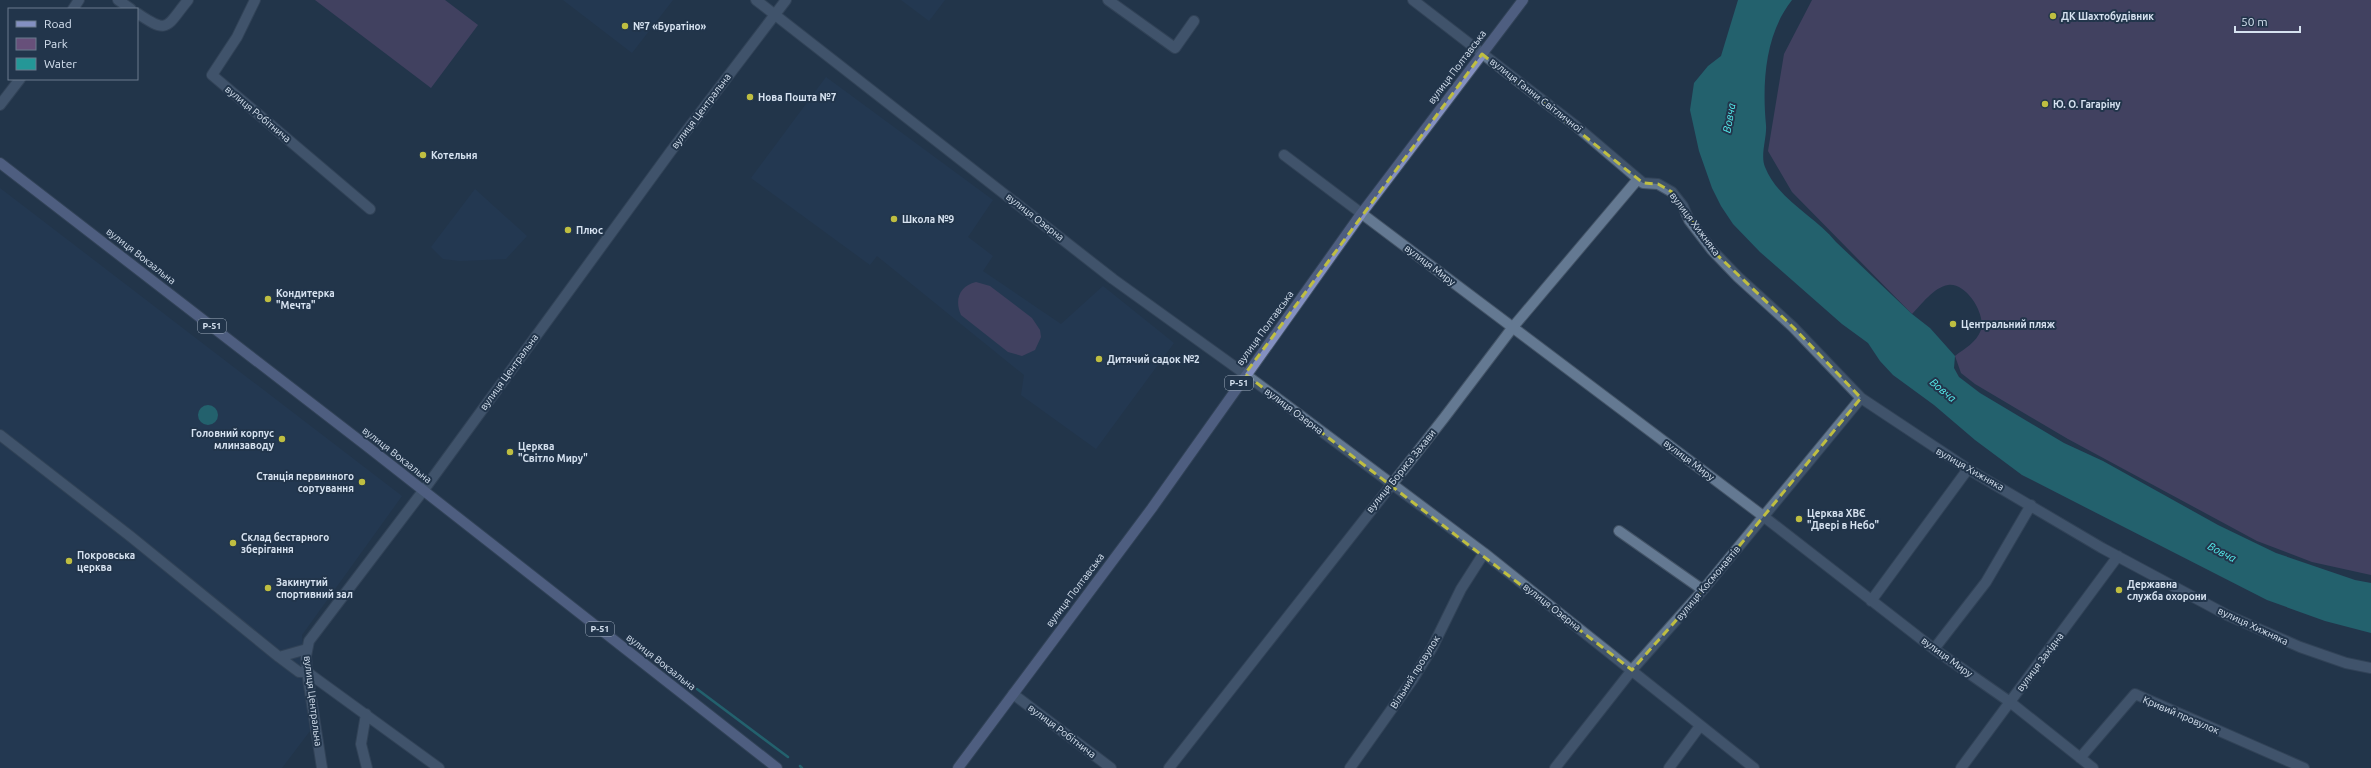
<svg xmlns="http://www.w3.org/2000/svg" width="2371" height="768" viewBox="0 0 2371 768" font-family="Ubuntu,sans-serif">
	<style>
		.built { fill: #253d59 }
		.green { fill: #67507a }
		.water { fill: #249797 }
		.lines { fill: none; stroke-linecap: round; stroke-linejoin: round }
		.stream { stroke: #249797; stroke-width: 2.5 }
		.minor-casing { stroke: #435366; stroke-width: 12 }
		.major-casing { stroke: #435366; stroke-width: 12 }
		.minor { stroke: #647992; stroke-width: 10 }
		.major { stroke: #8490c1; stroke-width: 10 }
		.marked { fill: none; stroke: #bfbe41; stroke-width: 3; stroke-dasharray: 8 5; stroke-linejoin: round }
		.poi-dot { fill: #bfbe41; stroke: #22354b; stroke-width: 1.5 }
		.labels { text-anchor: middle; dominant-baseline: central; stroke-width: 4; stroke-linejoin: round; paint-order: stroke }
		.shield { fill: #22354b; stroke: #a0aebe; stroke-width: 1 }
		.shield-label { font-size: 9px; font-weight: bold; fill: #d6e2f0 }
		.poi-label { font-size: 10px; font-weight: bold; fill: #d6e2f0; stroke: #22354b; text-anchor: start }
		.street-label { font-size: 10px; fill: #d6e2f0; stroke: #22354b }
		.water-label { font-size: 11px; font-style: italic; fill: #5ee; stroke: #22354b }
	</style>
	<rect width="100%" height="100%" fill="#22354b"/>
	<path class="built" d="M563,0h110l-41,53z
		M901,0h44l-16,21z
		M826,77l167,123 -25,37 25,19 -10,15 78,53 42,-38 71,57 -78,106 -75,-54 3,-20 -147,-119 -7,9 -119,-87z
		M0,188l402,308 -100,139 8,96 -28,37h-282z
		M475,189l52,47 -21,23 -46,2 -17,-2 -12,-12z"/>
	<path class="green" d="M315,0h130l33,25 -47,63z
		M1812,0h559v575l-59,-13 -55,-21 -189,-102 -93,-55 -14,-11 -6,-17c10,-8 21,-13 26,-26 5,-16 -15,-48 -33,-45 -14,2 -27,20 -36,29l-120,-122 -24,-41 16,-97z
		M976,282l14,4 42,32 8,12 1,7 -6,13 -13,6 -14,-4 -47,-37c-7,-16 -1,-29 15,-33z"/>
	<path class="water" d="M1738,0h54c-27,34 -30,83 -26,125 1,13 -6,30 -1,42 13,33 50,49 71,75l76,72 18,14 25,28 -1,12 5,9 21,16 84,50 39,18 115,64 58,28 79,27 16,3v50l-46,-12 -58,-21 -245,-125 -47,-35 -41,-35 -41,-30 -13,-14 -12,-18 -26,-19 -82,-72 -27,-28 -12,-18 -9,-18 -13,-37 -9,-41 4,-27 14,-17 13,-10z
		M198 415a10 10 0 1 1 20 0a10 10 0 1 1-20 0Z"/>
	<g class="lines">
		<path class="stream" d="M697,689l91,68
			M800,766l2,2"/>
		<defs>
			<path id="minor" d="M118,0l13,9
				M255,0l-18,37 -25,38 158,134
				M756,0l357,279 132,95 239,179 270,215
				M1108,0l67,48 19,-27
				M1413,0l163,126 67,57 15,1 14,8 11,14 6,14 23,30 26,27 55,50 68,71 107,71 134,79 125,67 73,32 46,16 25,5
				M73,9l6,-9
				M137,13c32,22 29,14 51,-13
				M0,105l20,-26
				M1284,155l479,361 171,133 76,53 83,66
				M0,435l130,101 149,121 20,15h8l132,96
				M1619,531l84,59
				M1871,601l97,-132
				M1934,649l52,-67 45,-77
				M279,657l28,-8
				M1013,694l98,74
				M366,714l-5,30 6,24
				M2080,758l55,-64 169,74
				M322,768l-15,-96 -1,-16 3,-15 114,-150 248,-340 115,-151
				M1169,768l275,-350 69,-91 125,-148
				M1350,768l63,-89 19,-31 29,-59 23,-36
				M1555,768l77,-98 71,-80 158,-192
				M1669,768l31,-42
				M1961,768l157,-212"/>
			<path id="major" d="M0,163l368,284 409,321
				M958,768l194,-260 209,-294 162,-214"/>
		</defs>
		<use href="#minor" class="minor-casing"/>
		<use href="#major" class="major-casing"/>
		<use href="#minor" class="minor"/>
		<use href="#major" class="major"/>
	</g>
	<path d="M0 0H2371V768H0ZM1482,54l161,129 15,1 14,8 40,58 81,77 68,71 -158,192 -71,80 -387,-296z" fill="#22354b" fill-opacity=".55" fill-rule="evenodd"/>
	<path class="marked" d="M1482,54l161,129 15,1 14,8 40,58 81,77 68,71 -158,192 -71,80 -387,-296z"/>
	<g class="poi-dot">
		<circle cx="2053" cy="16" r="4"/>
		<circle cx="625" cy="26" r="4"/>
		<circle cx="750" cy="97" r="4"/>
		<circle cx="2045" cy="104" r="4"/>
		<circle cx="423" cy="155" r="4"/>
		<circle cx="894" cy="219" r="4"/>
		<circle cx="568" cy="230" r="4"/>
		<circle cx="268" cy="299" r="4"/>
		<circle cx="1953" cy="324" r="4"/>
		<circle cx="1099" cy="359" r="4"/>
		<circle cx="282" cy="439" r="4"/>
		<circle cx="510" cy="452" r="4"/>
		<circle cx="362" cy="482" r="4"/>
		<circle cx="1799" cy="519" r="4"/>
		<circle cx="233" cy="543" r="4"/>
		<circle cx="69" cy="561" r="4"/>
		<circle cx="268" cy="588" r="4"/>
		<circle cx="2119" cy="590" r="4"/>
	</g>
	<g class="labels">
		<g class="shield">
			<rect x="198" y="319" width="28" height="14" rx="3"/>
			<rect x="1225" y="376" width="28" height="14" rx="3"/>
			<rect x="586" y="622" width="28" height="14" rx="3"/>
		</g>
		<g class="shield-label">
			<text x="212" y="326">Р-51</text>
			<text x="1239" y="383">Р-51</text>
			<text x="600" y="629">Р-51</text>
		</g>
		<g class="poi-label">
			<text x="2061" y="16">ДК Шахтобудівник</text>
			<text x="633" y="26">№7 «Буратіно»</text>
			<text x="758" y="97">Нова Пошта №7</text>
			<text x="2053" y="104">Ю. О. Гагаріну</text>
			<text x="431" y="155">Котельня</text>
			<text x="902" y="219">Школа №9</text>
			<text x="576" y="230">Плюс</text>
			<text x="276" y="293">Кондитерка<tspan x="276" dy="12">"Мечта"</tspan></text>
			<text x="1961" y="324">Центральний пляж</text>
			<text x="1107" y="359">Дитячий садок №2</text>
			<text x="274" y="433" text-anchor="end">Головний корпус<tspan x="274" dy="12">млинзаводу</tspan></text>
			<text x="518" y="446">Церква<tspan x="518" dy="12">"Світло Миру"</tspan></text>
			<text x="354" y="476" text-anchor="end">Станція первинного<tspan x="354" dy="12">сортування</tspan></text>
			<text x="1807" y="513">Церква ХВЄ<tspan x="1807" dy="12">"Двері в Небо"</tspan></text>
			<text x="241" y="537">Склад бестарного<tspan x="241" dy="12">зберігання</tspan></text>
			<text x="77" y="555">Покровська<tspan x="77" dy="12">церква</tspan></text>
			<text x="276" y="582">Закинутий<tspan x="276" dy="12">спортивний зал</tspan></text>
			<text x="2127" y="584">Державна<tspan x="2127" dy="12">служба охорони</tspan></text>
		</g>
		<g class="street-label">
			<text transform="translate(1457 67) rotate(-53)">вулиця Полтавська</text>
			<text transform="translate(1536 95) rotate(38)">вулиця Ганни Світличної</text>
			<text transform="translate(701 111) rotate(-53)">вулиця Центральна</text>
			<text transform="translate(258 114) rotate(40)">вулиця Робітнича</text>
			<text transform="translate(1035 217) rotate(38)">вулиця Озерна</text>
			<text transform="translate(1695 224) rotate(53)">вулиця Хижняка</text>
			<text transform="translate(141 256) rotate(38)">вулиця Вокзальна</text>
			<text transform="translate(1430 265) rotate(37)">вулиця Миру</text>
			<text transform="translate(1265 328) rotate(-54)">вулиця Полтавська</text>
			<text transform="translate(509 372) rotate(-54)">вулиця Центральна</text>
			<text transform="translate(1294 411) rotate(37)">вулиця Озерна</text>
			<text transform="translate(397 455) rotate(38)">вулиця Вокзальна</text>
			<text transform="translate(1689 460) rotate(37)">вулиця Миру</text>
			<text transform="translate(1970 469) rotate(30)">вулиця Хижняка</text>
			<text transform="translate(1401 471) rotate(-51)">вулиця Бориса Захави</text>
			<text transform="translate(1708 583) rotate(-50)">вулиця Космонавтів</text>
			<text transform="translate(1075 590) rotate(-53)">вулиця Полтавська</text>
			<text transform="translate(1552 607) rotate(38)">вулиця Озерна</text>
			<text transform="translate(2253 626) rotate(25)">вулиця Хижняка</text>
			<text transform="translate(1947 657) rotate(36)">вулиця Миру</text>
			<text transform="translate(661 662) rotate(38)">вулиця Вокзальна</text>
			<text transform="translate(2040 662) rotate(-53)">вулиця Західна</text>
			<text transform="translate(1415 672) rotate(-58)">Вільний провулок</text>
			<text transform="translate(313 701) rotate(83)">вулиця Центральна</text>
			<text transform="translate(2181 715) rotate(23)">Кривий провулок</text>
			<text transform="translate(1062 731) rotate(37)">вулиця Робітнича</text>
		</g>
		<g class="water-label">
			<text transform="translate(1729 118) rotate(-80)">Вовча</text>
			<text transform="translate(1943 390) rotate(40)">Вовча</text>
			<text transform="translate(2222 552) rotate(28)">Вовча</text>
		</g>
	</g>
	<rect x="8" y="8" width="130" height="72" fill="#22354b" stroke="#6a7a8d"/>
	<rect x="16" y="21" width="20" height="6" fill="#8490c1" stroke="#6a7a8d"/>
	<text x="44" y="28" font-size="12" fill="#d6e2f0">Road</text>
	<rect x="16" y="38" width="20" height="12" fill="#67507a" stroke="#6a7a8d"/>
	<text x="44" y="48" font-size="12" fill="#d6e2f0">Park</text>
	<rect x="16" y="58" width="20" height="12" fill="#249797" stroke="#6a7a8d"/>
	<text x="44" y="68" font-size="12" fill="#d6e2f0">Water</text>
	<path d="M2235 26v6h65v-6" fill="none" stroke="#d6e2f0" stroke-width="2"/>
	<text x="2241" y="26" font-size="12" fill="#d6e2f0" stroke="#22354b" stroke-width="3" paint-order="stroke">50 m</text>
</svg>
